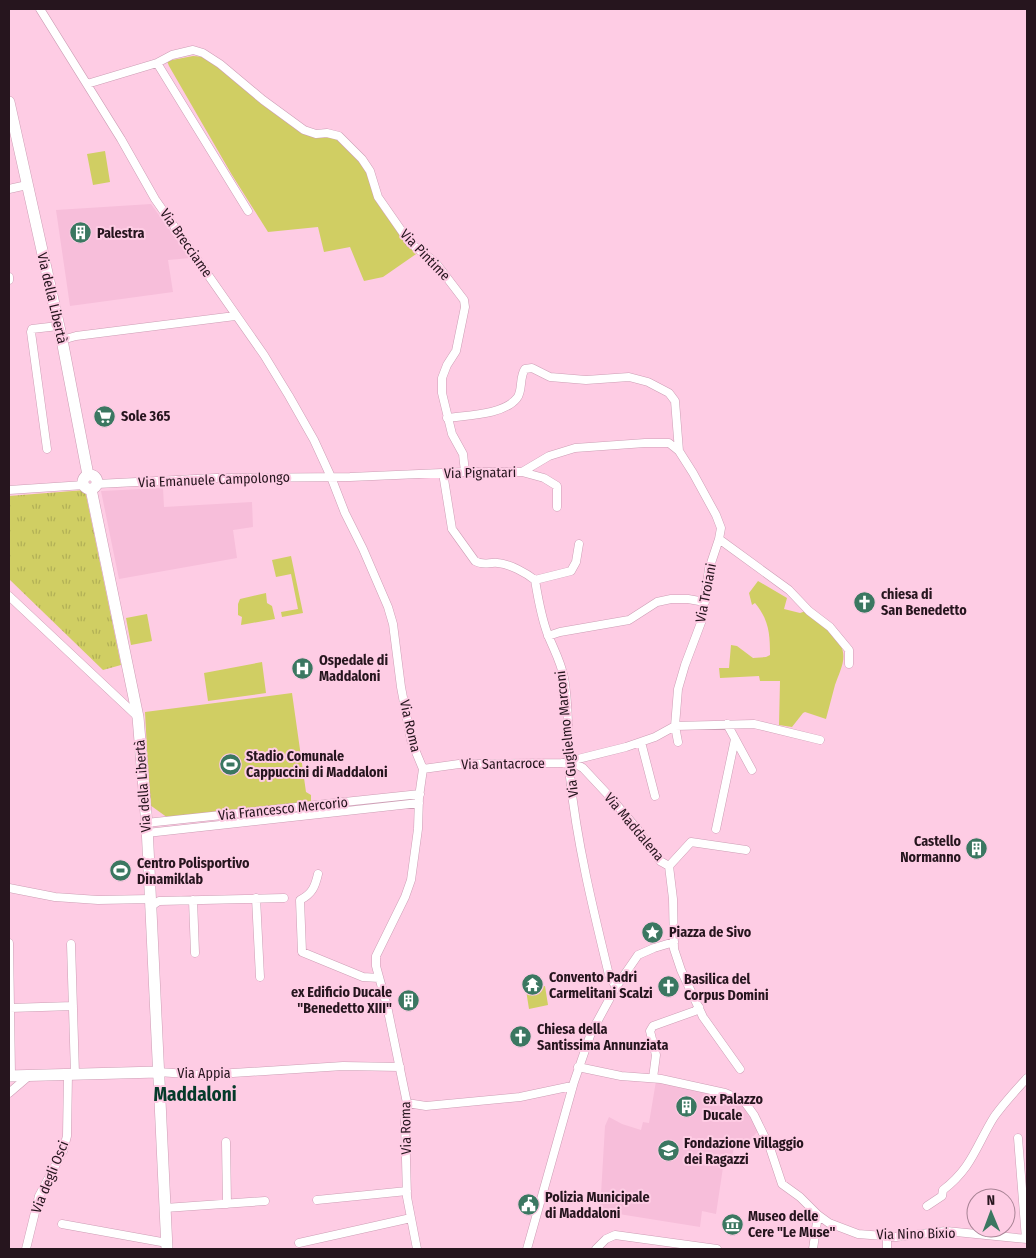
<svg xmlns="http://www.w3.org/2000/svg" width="1036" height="1258" viewBox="0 0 1036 1258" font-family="'Fira Sans Condensed',sans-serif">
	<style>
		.built { fill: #f7beda }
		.green { fill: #d0ce63 }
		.park { fill: url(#park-tufts) }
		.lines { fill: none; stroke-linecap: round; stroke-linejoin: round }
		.street-casing { stroke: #cd9eb5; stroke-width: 9 }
		.secondary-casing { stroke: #cd9eb5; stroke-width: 12 }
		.street { stroke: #fff; stroke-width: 8 }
		.secondary { stroke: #fff; stroke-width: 11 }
		.labels { text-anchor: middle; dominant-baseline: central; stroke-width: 4; stroke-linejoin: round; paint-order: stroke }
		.poi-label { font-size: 14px; font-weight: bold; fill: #26151e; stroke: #fecce4; text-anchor: start }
		.street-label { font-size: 14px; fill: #26151e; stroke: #fecce4 }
		.district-label { font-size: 19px; font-weight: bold; fill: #043a2a; stroke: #fecce4 }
	</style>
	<defs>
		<pattern id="park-tufts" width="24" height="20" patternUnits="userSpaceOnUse" patternTransform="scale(1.25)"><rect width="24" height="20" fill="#d0ce63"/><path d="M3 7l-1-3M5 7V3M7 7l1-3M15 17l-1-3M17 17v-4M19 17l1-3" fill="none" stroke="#b2b056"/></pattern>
	</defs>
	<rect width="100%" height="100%" fill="#fecce4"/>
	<path class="built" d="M151,204l39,54 -22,2 5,32 -103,14 -14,-96z
		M163,488l1,19 88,-5 1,25 -20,3 4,28 -118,21 -18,-88z
		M656,1081l84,21 7,8 11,21 -10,11 -4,-3 -7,10 -3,-1 -2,8 -7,-2 -9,60 -14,-3 -2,16 -100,-16 5,-85 4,-9 13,7 19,6 2,-8 6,1z"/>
	<path class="green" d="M193,56l13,1 98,75 32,6 12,10 17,20 13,36 6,9 24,32 11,7 -36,25 -19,4 -14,-34 -26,5 -6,-25 -50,5 -36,-57 -63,-109 -2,-5z
		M105,151l5,31 -17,3 -6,-31z
		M291,556l12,57 -21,4 -1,-5 17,-3 -7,-35 -15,3 -4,-17z
		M758,581l29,17 -3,11 16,4 6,-2c11,10 26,19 34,33 8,14 0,26 -5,41 -3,11 -6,23 -9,34l-21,-7 -2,1 -11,14 -13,-2 1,-44h-20l-1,-5 -39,2 -1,-10h10l2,-23 6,1 16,12 13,-1 4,-2c0,-21 -1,-35 -15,-52l-3,2 -3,-12z
		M266,593l1,10 5,3 3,13 -34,6 1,-8 -4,-2v-11l2,-5z
		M147,614l5,27 -21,4 -5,-27z
		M262,662l4,31 -58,8 -4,-28z
		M292,693l14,99 5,3v7l-143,16 -18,-13 -5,-93z
		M545,986l3,19 -19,4 -3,-19z"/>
	<path class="park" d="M85,490l36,175 -18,5 -94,-91v-83z"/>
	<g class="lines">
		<defs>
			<path id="street" d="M40,9l81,130 34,60 109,156 25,41 25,44 17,37 14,36 18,36 25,58 5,17 8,63 10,53 12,29 -4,28 -1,32 -7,51 -6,17 -29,59v10l11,40 20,97 -2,19 2,75 10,52
				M157,63l15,-8 21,-5 10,3 17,11 43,36 41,30 12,4 11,-1 12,3 23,23 8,12 8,26 32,46 25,19 29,38 1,7 -9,44 -9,14 -5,13v15l10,41 11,20 2,18
				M87,84l70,-21 91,148
				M9,189l18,-4
				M9,277v3
				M62,340l14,-4 159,-20
				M447,418c20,-3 57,-3 70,-20 6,-7 2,-21 8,-29l7,-1 18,9 36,3 43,-3 19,5 21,11 6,8 4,50
				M47,449l-16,-117 1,-3 26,-3
				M522,472l22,6 13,8v21
				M443,473l9,56 23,32c8,5 14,1 23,2 12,1 28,10 37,17 3,18 6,37 13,55 6,15 13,27 16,43 6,32 3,66 6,99 7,67 23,132 39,198l7,12
				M97,484l119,-6 134,-1 115,-5h57l27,-16 26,-8 70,-5h24l10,8 14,22 23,42 5,13 -2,11 -10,30 -7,51 -17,45 -7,24 -3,37 3,16
				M9,490l75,-5
				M719,539l70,51 20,21 21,16 19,23v14
				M535,580l36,-9 5,-9 3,-18
				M9,596l129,121
				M548,636l12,-4 69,-12 28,-18 14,-3h17l17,3
				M727,724l25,46
				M641,742l14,54
				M569,760l14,8 28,30 27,32 22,31 9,5 4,33 1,50 7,21 22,47 37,52
				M423,769l36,-5 103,-1 64,-16 29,-10 20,-11 79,-2 66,16
				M146,823l274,-29
				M716,829l19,-90
				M147,833l272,-30
				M669,866l22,-24 55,8
				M318,874c-3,13 -6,20 -18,26l2,52 61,25 16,1
				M9,888l46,9 43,3 52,-1
				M256,898l4,79
				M193,900l2,53
				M150,907l9,-6 125,-3
				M9,943l2,132
				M71,944l4,130
				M10,1008l63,-2
				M578,1067l43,9 40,3 64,14 19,8 10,14 16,33 12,36 18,13 18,18 11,8 29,11 38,3 50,-6 81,8
				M158,1072l44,3 141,-9 57,1
				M653,1078l3,-23 -6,-24 3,-5 42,-15 4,-4
				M9,1093l21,-18
				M407,1103l19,3 94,-9 52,-11
				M1018,1138l8,101
				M226,1142l1,62
				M317,1200l90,-9
				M927,1206l15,-10 1,-6c29,-22 33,-44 51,-73 9,-13 22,-27 33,-39
				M165,1208l100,-7
				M62,1224l105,19
				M887,1236v13
				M299,1243l112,-25
				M26,1249l13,-53 24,-45 4,-15 1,-62
				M527,1249l47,-167 17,-49 25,-46 22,-32 16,-7 20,-6
				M596,1249l10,-10 9,-4 102,14
				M813,1249l5,-34"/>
			<path id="secondary" d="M9,102l53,238 26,135
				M83 482a7 7 0 1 1 14 0a7 7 0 1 1-14 0Z
				M91,489l47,228 9,109 20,423
				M9,1076l149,-4"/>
		</defs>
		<use href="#street" class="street-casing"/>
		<use href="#secondary" class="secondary-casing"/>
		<use href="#street" class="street"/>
		<use href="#secondary" class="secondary"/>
	</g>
	<defs>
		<symbol id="building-disc" viewBox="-11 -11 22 22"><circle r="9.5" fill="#3b7761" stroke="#fecce4"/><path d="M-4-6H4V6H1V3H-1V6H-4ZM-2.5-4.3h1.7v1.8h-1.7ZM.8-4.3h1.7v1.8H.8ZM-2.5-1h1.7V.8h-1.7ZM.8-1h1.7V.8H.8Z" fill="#fff"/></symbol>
		<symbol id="supermarket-disc" viewBox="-11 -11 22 22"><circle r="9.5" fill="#3b7761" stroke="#fecce4"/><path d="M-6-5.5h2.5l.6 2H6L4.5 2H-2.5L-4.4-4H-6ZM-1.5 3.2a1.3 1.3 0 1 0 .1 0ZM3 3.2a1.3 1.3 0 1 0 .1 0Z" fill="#fff"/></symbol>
		<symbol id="church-disc" viewBox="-11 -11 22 22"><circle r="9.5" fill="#3b7761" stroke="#fecce4"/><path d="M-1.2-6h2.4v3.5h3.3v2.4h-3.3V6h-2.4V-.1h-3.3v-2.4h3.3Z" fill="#fff"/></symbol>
		<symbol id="hospital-disc" viewBox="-11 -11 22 22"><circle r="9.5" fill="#3b7761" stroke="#fecce4"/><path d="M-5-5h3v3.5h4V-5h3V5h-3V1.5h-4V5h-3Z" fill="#fff"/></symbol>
		<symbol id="stadium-disc" viewBox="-11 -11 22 22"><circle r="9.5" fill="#3b7761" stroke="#fecce4"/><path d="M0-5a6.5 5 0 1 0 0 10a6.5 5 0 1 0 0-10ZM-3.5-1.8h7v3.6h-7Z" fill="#fff"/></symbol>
		<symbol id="sight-disc" viewBox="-11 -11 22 22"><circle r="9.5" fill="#3b7761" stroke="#fecce4"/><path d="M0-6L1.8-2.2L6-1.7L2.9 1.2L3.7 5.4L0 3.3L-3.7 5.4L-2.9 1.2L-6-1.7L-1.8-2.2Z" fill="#fff"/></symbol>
		<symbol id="temple-disc" viewBox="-11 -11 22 22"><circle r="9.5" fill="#3b7761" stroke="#fecce4"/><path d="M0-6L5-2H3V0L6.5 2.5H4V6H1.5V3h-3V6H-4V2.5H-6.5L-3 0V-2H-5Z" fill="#fff"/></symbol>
		<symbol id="school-disc" viewBox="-11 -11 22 22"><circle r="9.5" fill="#3b7761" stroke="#fecce4"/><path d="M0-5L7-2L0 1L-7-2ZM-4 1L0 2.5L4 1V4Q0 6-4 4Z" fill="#fff"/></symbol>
		<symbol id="civic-disc" viewBox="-11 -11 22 22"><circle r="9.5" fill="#3b7761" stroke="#fecce4"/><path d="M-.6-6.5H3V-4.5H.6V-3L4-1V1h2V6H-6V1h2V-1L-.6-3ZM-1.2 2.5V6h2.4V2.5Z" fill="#fff"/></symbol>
		<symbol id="museum-disc" viewBox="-11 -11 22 22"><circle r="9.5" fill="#3b7761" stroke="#fecce4"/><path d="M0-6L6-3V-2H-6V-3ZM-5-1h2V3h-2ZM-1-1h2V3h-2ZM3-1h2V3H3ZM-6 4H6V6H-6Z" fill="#fff"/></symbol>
	</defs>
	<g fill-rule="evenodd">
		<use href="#building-disc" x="68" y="220" width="25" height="25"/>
		<use href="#supermarket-disc" x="92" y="404" width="25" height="25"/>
		<use href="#church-disc" x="852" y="590" width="25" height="25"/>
		<use href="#hospital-disc" x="290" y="656" width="25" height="25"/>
		<use href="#stadium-disc" x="218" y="752" width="25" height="25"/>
		<use href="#building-disc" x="964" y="836" width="25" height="25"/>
		<use href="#stadium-disc" x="108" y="858" width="25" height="25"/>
		<use href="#sight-disc" x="640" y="920" width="25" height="25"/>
		<use href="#temple-disc" x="520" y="972" width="25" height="25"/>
		<use href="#church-disc" x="656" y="974" width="25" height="25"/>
		<use href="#building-disc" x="396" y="988" width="25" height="25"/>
		<use href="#church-disc" x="508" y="1024" width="25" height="25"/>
		<use href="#building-disc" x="674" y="1094" width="25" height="25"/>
		<use href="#school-disc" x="656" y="1138" width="25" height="25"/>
		<use href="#civic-disc" x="516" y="1192" width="25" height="25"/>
		<use href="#museum-disc" x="720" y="1212" width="25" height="25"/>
	</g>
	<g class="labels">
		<g class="poi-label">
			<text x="97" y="233">Palestra</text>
			<text x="121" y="416">Sole 365</text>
			<text x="881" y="594">chiesa di<tspan x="881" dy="16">San Benedetto</tspan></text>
			<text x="319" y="660">Ospedale di<tspan x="319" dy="16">Maddaloni</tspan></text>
			<text x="246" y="756">Stadio Comunale<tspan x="246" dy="16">Cappuccini di Maddaloni</tspan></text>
			<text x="961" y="841" text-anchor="end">Castello<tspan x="961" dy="16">Normanno</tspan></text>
			<text x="137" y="863">Centro Polisportivo<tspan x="137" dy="16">Dinamiklab</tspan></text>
			<text x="669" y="932">Piazza de Sivo</text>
			<text x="549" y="977">Convento Padri<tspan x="549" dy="16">Carmelitani Scalzi</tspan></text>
			<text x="684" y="979">Basilica del<tspan x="684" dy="16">Corpus Domini</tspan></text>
			<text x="392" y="992" text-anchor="end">ex Edificio Ducale<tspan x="392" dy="16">"Benedetto XIII"</tspan></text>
			<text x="537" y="1029">Chiesa della<tspan x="537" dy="16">Santissima Annunziata</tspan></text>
			<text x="703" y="1099">ex Palazzo<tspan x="703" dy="16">Ducale</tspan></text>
			<text x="684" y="1143">Fondazione Villaggio<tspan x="684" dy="16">dei Ragazzi</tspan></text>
			<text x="545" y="1197">Polizia Municipale<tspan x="545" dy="16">di Maddaloni</tspan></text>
			<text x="748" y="1216">Museo delle<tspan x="748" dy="16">Cere "Le Muse"</tspan></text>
		</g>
		<g class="street-label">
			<text transform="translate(186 243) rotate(55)">Via Brecciame</text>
			<text transform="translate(425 255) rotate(46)">Via Pintime</text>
			<text transform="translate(52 298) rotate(77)">Via della Libertà</text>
			<text transform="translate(480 473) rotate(-1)">Via Pignatari</text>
			<text transform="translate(214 480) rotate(-2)">Via Emanuele Campolongo</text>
			<text transform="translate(706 593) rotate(-79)">Via Troiani</text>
			<text transform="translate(410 726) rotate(77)">Via Roma</text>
			<text transform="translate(567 734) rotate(-96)">Via Guglielmo Marconi</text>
			<text transform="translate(503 764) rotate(-1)">Via Santacroce</text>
			<text transform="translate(143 786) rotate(-94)">Via della Libertà</text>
			<text transform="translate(283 809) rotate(-6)">Via Francesco Mercorio</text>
			<text transform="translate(634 827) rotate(50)">Via Maddalena</text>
			<text x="204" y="1073">Via Appia</text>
			<text transform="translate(406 1128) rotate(-91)">Via Roma</text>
			<text transform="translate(50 1177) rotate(-68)">Via degli Osci</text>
			<text transform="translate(916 1234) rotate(-1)">Via Nino Bixio</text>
		</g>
		<g class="district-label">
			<text x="195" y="1094">Maddaloni</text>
		</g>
	</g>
	<rect width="1036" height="1258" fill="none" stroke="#26151e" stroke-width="20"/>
	<g transform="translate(991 1213) rotate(359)"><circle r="24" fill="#fecce4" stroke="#a88395"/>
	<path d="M0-4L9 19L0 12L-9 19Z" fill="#3b7761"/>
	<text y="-8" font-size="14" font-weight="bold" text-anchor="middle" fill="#26151e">N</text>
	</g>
</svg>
